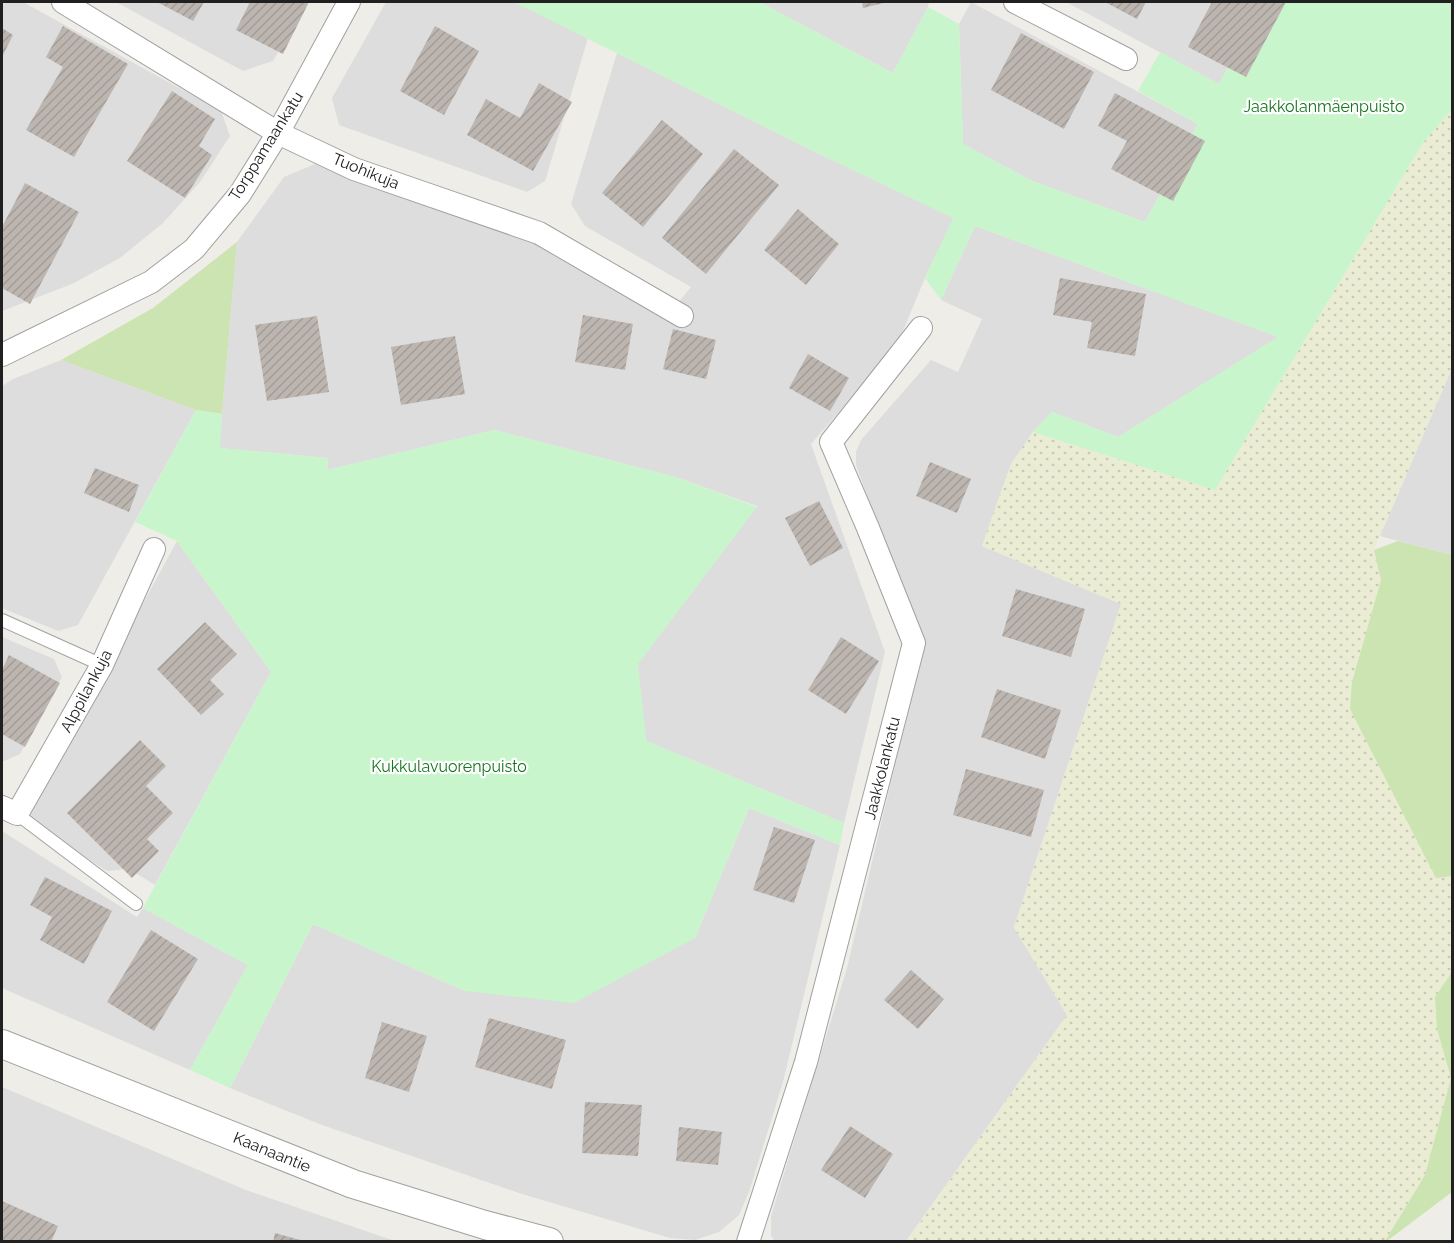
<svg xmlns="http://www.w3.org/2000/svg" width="1454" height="1243" viewBox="0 0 1454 1243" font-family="Raleway,sans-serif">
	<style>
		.residential { fill: #dedddd }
		.farmland { fill: url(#farmland-dots) }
		.grass { fill: #cbe4b2 }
		.park { fill: #c9f5cd }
		.building { fill: url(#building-hatch) }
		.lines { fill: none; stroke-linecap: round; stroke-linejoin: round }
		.service-casing { stroke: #a1a1a1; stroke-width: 14 }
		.minor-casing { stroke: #a1a1a1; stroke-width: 24 }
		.tertiary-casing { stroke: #a1a1a1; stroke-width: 30 }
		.service { stroke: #fff; stroke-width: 12 }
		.minor { stroke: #fff; stroke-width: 22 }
		.tertiary { stroke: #fff; stroke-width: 28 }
		.labels { text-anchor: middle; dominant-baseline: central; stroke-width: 4.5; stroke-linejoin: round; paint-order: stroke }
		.park-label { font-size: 16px; fill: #17751f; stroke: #fff }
		.street-label { font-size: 16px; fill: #202020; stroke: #fff }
	</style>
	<defs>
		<pattern id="farmland-dots" width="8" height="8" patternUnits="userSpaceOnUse" patternTransform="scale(1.5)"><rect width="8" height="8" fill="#eaecd4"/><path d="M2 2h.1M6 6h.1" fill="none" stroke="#c8cab6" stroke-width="1.8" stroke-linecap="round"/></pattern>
		<pattern id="building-hatch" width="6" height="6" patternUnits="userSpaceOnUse" patternTransform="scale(1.5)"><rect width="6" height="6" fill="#bdb6b0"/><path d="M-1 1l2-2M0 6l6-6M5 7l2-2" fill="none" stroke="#a29c97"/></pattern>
	</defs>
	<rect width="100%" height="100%" fill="#efede7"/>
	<path class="residential" d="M2,2h21l198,109 9,25 -30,46 -37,41 -43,35 -48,26 -70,27z
		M116,2h191l-34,59 -30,10z
		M386,2h128l74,36 -43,143 -18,11 -188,-67 -7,-27z
		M759,2h170l-1,5 -35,66z
		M971,2l227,122 -53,98 -113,-41 -69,-37 -4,-120z
		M1066,2h198l-45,82z
		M617,53l190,95 147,70 -29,60 -28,67 -86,99 74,208 -41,171 -198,-82 -9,-77 120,-158 -82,-29 -180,-47 -168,40 1,-12 -109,-10 18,-206 47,-65 31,-13 236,84 117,67 23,-28 -106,-61 -14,-22z
		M975,226l304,111 -161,100 -66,-25 -19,20 -22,32 -29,82 139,58 -107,323 53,88 -161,226h-131l-4,-5v-20l76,-248 69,-292 -4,-56 -56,-155v-13l5,-12 70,-80 27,12 24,-53 -41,-19z
		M61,360l135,50 -118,215 -20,6 -56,-23v-222l11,-7z
		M1452,368v187l-72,-19z
		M177,541l94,131 -116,213 -26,-16 -22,2 -72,-46 -7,-10z
		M2,637l52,22 8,18 -42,77 -18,8z
		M749,808l91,37 -57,237 -34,110 -10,23 -20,17 -24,8 -25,-2 -151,-45 -197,-68 -92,-37 83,-164 152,67 230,-53z
		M2,831l135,86 6,-9 105,57 -58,105 -188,-82z
		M2,1087l244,103 149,51h-393z"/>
	<path class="farmland" d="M1452,109v259l-78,182 7,30 -29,102 84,196 16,-2v96l-17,25 2,32 14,49 -26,97 -40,66 -479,1 161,-227 -53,-87 107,-324 -139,-58 29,-82 22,-32 182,58 207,-346z"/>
	<path class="grass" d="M237,242l-15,172 -26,-4 -135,-50 92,-52z
		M1398,541l54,14v321l-16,2 -86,-169 2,-27 29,-102 -7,-30z
		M1452,972v220l-65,49h-2l40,-66 26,-97 -14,-49 -2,-32z"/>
	<path class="park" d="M514,2h245l134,71 35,-66 31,17 4,120 69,37 113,41 53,-98 -60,-33 22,-39 59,32 45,-82h188v107l-30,35 -207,346 -182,-58 19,-20 66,25 160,-100 -303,-111 -34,74 -16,-22 28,-60 -146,-70z
		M196,410l26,4 -2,34 108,10 -1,12 168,-40 180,47 82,30 -119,157 8,77 198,82 -4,22 -91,-37 -54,130 -121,65 -109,-12 -152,-67 -83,164 -40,-18 58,-105 -105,-57 128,-236 -94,-131 -42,-19z"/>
	<path class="building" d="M157,2h47l-11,19z
		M250,2h59l-26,52 -47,-24z
		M862,2h26l-25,6z
		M1105,2h41l-9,17z
		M1212,2h74l-40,75 -58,-30z
		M63,26l65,38 -54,93 -48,-27 37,-63 -17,-10z
		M435,26l44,25 -35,64 -44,-24z
		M2,28l11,7 -11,22z
		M1021,33l73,39 -30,57 -73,-39z
		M539,83l33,19 -39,69 -66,-36 19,-36 34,19z
		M172,91l43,28 -16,27 13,9 -27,43 -58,-37z
		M1115,93l90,48 -32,60 -62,-32 16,-28 -29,-15z
		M662,120l41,34 -60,73 -41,-34z
		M734,149l45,36 -73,89 -44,-36z
		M25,183l54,29 -49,92 -28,-16v-61z
		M798,209l41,35 -33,41 -42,-35z
		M1060,278l86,16 -11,62 -48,-8 5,-26 -39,-7z
		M583,315l50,9 -8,46 -50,-8z
		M317,316l12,76 -62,9 -12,-76z
		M673,329l43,11 -10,39 -43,-10z
		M455,336l10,58 -64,11 -10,-58z
		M808,354l41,24 -19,33 -41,-23z
		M930,462l41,17 -14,34 -41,-17z
		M95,468l44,17 -10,27 -45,-19z
		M819,501l24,47 -33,18 -25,-48z
		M1016,589l69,20 -14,48 -69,-21z
		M205,622l32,32 -27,26 14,14 -23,21 -44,-46z
		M841,637l38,24 -33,53 -38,-24z
		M9,655l51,28 -35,64 -23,-13v-64z
		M997,689l64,21 -16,49 -64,-22z
		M140,740l26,26 -20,20 27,27 -26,26 12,12 -27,27 -65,-65z
		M966,769l78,21 -13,47 -78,-22z
		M774,827l41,13 -21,63 -41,-13z
		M45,877l67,34 -28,53 -44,-24 12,-23 -22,-12z
		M151,930l47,29 -44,72 -47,-29z
		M911,970l33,29 -26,30 -34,-29z
		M489,1018l77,22 -14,49 -77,-22z
		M382,1022l45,14 -18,56 -44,-14z
		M585,1102l57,3 -4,51 -56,-3z
		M850,1126l43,28 -28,44 -44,-28z
		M679,1127l43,5 -4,33 -42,-4z
		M2,1201l56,25 -7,16h-49z
		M275,1233l29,8v1h-31z"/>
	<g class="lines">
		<defs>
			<path id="service" d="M2,620l100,45
				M17,814l119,90"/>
			<path id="minor" d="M63,2l215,131 76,36 185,64 143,83
				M1015,2l111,57
				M2,355l149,-73 43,-33 46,-55 38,-61 71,-131
				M2,807l15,7 85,-149 52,-116
				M748,1242l58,-180 108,-419 -46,-115 -37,-86 90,-114"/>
			<path id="tertiary" d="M2,1044l351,140 132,41 64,17"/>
		</defs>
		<use href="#service" class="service-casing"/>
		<use href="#minor" class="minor-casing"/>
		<use href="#tertiary" class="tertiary-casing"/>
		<use href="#service" class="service"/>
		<use href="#minor" class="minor"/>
		<use href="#tertiary" class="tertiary"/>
	</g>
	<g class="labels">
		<g class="park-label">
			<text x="1324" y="106">Jaakkolanmäenpuisto</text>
			<text x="449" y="766">Kukkulavuorenpuisto</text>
		</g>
		<g class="street-label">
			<text transform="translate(266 146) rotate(-58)">Torppamaankatu</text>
			<text transform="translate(366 171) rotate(22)">Tuohikuja</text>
			<text transform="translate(86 691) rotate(-62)">Alppilankuja</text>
			<text transform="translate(882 768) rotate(-76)">Jaakkolankatu</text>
			<text transform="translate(272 1152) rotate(22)">Kaanaantie</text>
		</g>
	</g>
	<rect width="1454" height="1243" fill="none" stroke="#202020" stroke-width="6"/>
</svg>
